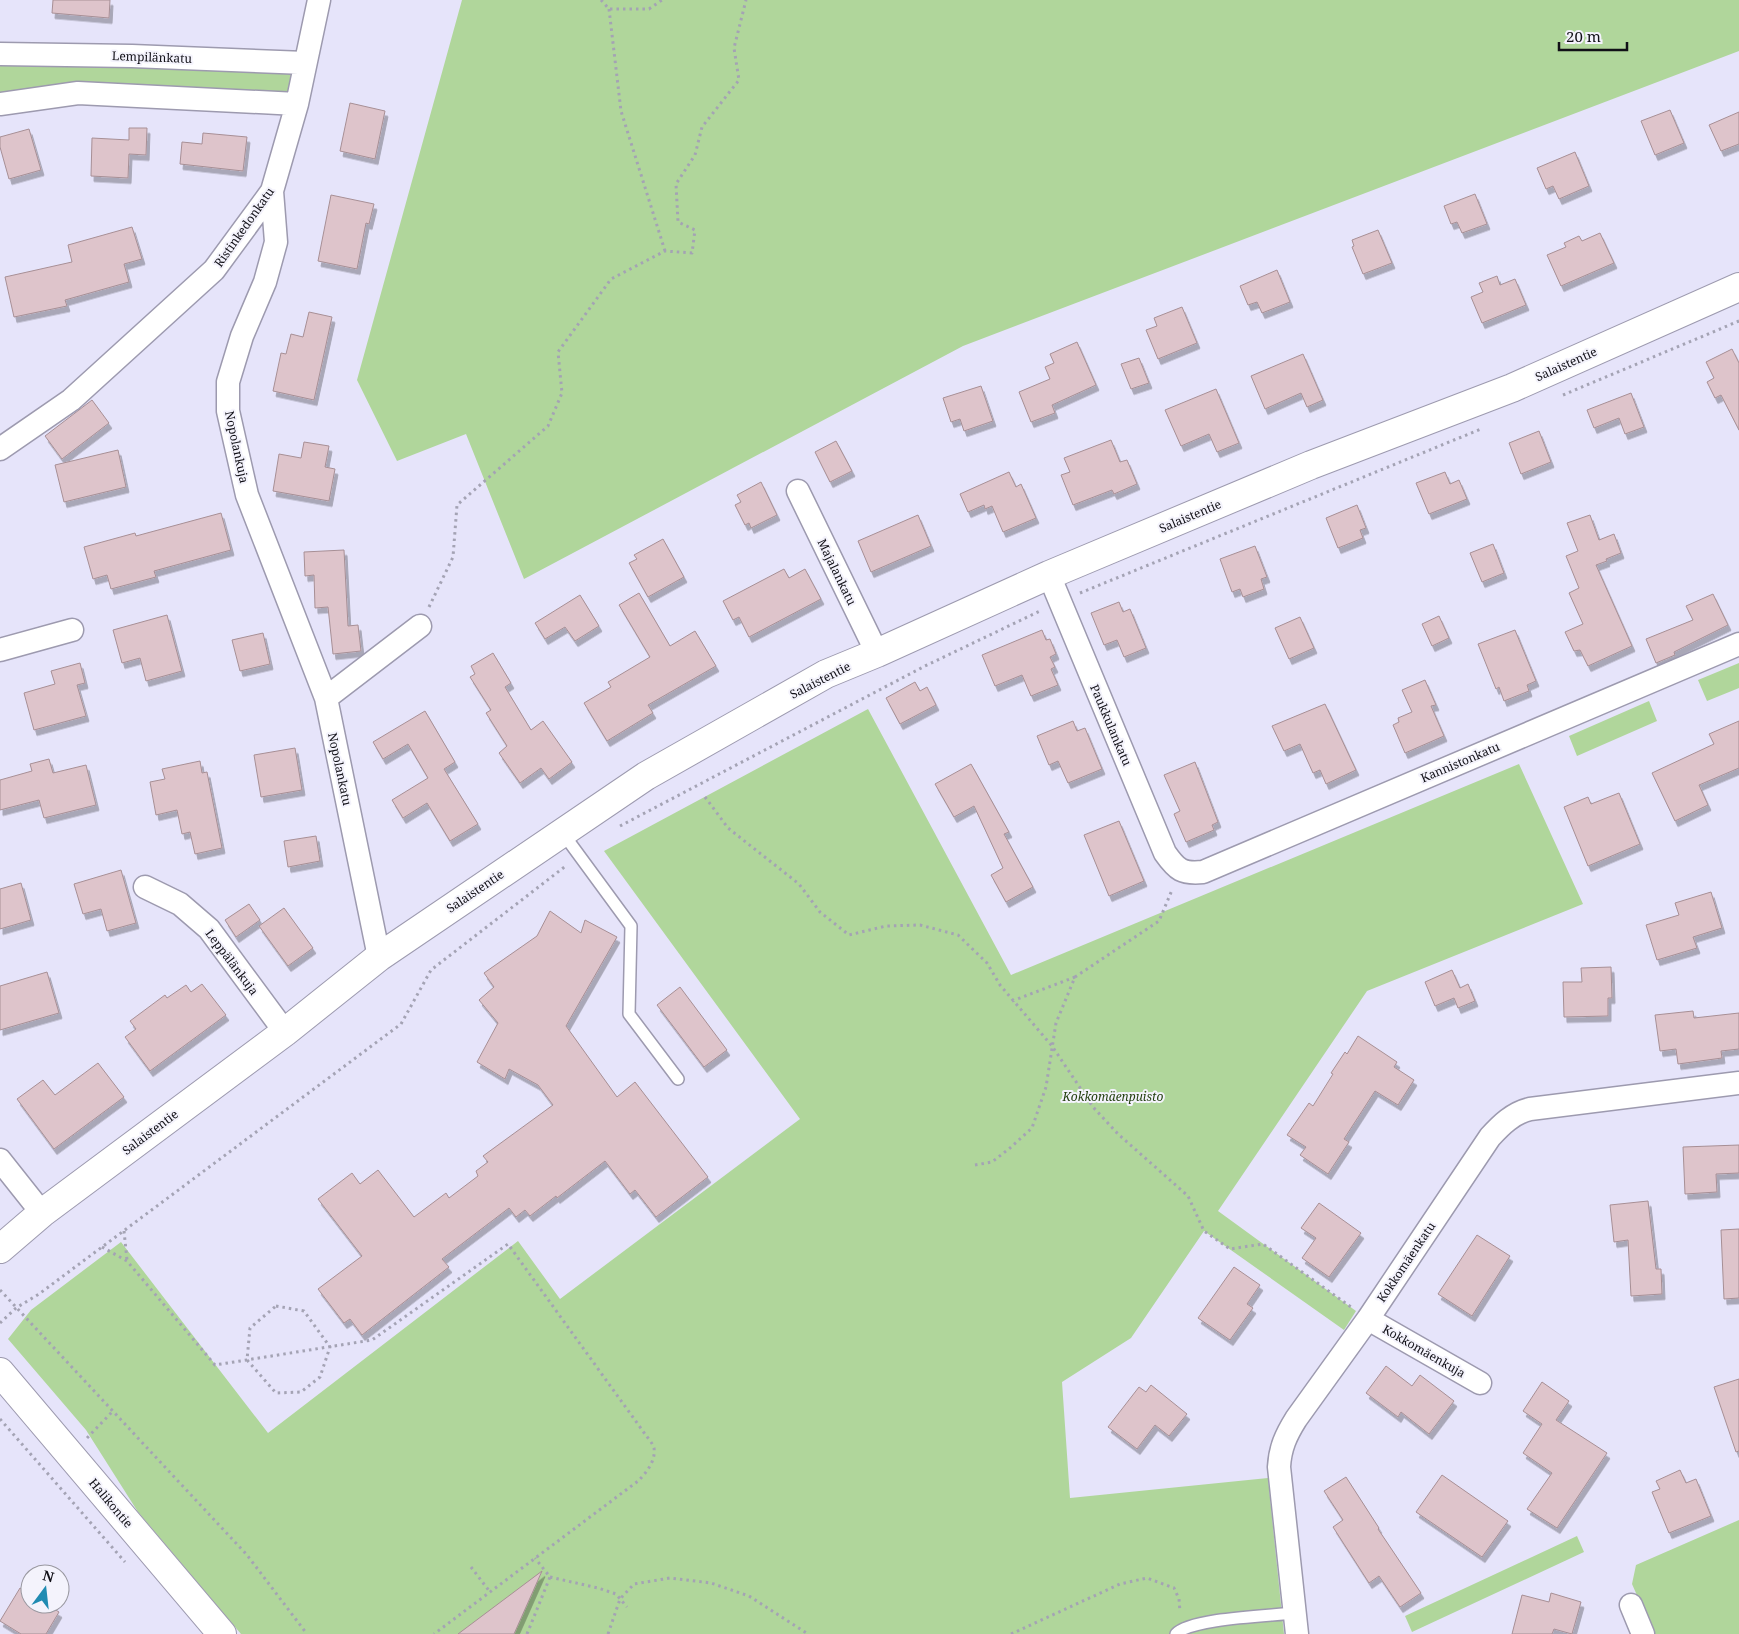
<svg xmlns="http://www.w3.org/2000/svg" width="1739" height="1634" viewBox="0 0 1739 1634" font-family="'Noto Serif',serif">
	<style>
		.green { fill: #b0d69b }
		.building { fill: #dec4cb; stroke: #a78f95; filter: url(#shadow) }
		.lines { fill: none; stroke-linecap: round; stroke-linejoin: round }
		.lane-casing { stroke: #9d9aaf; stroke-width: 14 }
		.street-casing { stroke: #9d9aaf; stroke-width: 25 }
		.secondary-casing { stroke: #9d9aaf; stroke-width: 30 }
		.path { stroke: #a4a3b4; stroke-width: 3; stroke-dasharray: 2.5 4; stroke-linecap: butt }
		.lane { stroke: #fff; stroke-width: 11 }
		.street { stroke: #fff; stroke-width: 22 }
		.secondary { stroke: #fff; stroke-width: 28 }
		.labels { text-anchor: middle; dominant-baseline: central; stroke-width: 4; stroke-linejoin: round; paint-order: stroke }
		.street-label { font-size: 12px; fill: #111017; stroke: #f4f3fc }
		.park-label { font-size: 12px; font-style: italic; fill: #23400f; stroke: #f4f3fc }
	</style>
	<defs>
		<filter id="shadow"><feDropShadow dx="3" dy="5.5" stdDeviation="0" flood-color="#0004"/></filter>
	</defs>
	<rect width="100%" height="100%" fill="#e6e4fa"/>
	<path class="green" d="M462,0h1277v51l-776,295 -439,233 -58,-145 -69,27 -40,-81z
		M0,58l300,9 -6,32h-294z
		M1739,663v25l-32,13 -9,-21z
		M1649,701l8,20 -80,35 -8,-20z
		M868,709l143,266 508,-211 64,140 -216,87 -149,220 138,100 -12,19 -140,-99 -73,107 -69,44 8,116 198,-20 16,156h-1043l-103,-122 -52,-82 -78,-91 23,-29 90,-68 147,191 250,-192 42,58 240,-180 -196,-268z
		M1739,1520v114h-85l-22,-50 4,-19z
		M1577,1536l7,16 -172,80 -7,-16z"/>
	<path class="building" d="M53,0h57l-1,18 -57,-5z
		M350,103l35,8 -10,48 -35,-8z
		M1670,110l14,33 -29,12 -14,-34z
		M1739,112v32l-18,7 -12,-26z
		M129,128h18l-1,27 -17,-1 -1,24 -37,-2 1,-38 37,2z
		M29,129l12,41 -32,9 -9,-32v-10z
		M203,133l44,4 -4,34 -63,-7 2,-22 20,2z
		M1575,152l14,34 -30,13 -6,-13 -7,3 -9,-21z
		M1475,194l12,30 -25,9 -5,-11 -6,2 -7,-18z
		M331,195l43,9 -5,20 -3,-1 -9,46 -39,-8z
		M132,227l10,32 -18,5 5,18 -64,18 2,6 -53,11 -9,-40 67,-15 -4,-17z
		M1378,230l14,33 -29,11 -11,-27 2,-1 -2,-6z
		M1600,233l14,30 -53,23 -14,-31 19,-8 -2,-4 15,-7 3,5z
		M1277,270l13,32 -28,11 -5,-11 -9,3 -8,-19z
		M1497,276l3,9 15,-6 11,26 -44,18 -11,-26 12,-5 -4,-9z
		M1182,307l15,36 -39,16 -12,-29 11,-4 -3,-8z
		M309,312l23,5 -18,83 -41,-9 8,-38 5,1 5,-20 12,3z
		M1077,342l19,43 -44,20 3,8 -24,9 -12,-30 31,-13 -5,-12 9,-4 -4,-9z
		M1732,349l7,14v67l-18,-35 -6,3 -8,-16 7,-4 -8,-16z
		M1303,354l20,46 -16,7 -6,-14 -36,16 -14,-33z
		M1139,358l10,25 -18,6 -10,-25z
		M981,386l12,35 -29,10 -4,-12 -9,3 -8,-24z
		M1216,389l23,54 -22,9 -8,-18 -28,12 -16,-36z
		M1631,393l13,34 -19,7 -6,-16 -25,10 -7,-18z
		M92,400l17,23 -47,36 -17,-23z
		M1539,431l12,31 -30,12 -12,-31z
		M1111,440l9,22 7,-2 10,24 -23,10 -2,-4 -39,15 -12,-30 9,-3 -6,-14z
		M836,441l16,30 -22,11 -15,-30z
		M304,442l25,4 -4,21 10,2 -6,32 -56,-10 6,-37 22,4z
		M118,450l8,37 -62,15 -9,-37z
		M1009,472l7,15 5,-3 15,34 -33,14 -11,-26 -7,3 -1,-4 -16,7 -8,-18z
		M1445,472l5,12 9,-4 8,19 -38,15 -13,-31z
		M761,482l16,33 -26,13 -2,-5 -4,2 -10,-20 6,-3 -4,-7z
		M1357,505l9,23 -6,2 3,8 -25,10 -12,-30z
		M221,513l10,37 -77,21 2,6 -45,12 -4,-14 -14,4 -9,-32 51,-14 1,3z
		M918,515l13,31 -60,26 -13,-31z
		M1590,515l9,25 15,-6 7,19 -15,6 1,2 -11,4 36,81 -44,20 -8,-16 -6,1 -9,-19 18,-8 -14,-31 10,-5 -13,-32 12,-5 -11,-28z
		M663,539l21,38 -36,20 -19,-34 8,-4 -3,-4z
		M1493,544l11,29 -22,9 -12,-29z
		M1255,546l12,31 -6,2 3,10 -21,8 -3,-8 -8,3 -12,-33z
		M344,550l4,76 10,-1 3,26 -28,3 -5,-47 -13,1 -1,-33 -9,1 -1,-24z
		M784,569l5,9 16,-9 16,30 -72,38 -10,-20 -6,3 -10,-19z
		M639,593l31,53 25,-15 21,35 -68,39 5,8 -46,28 -23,-38 27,-16 -3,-5 42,-25 -31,-52z
		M1713,594l15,31 -54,27 1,3 -19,8 -10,-24 47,-19 -7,-14z
		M580,595l19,31 -24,15 -10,-14 -20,12 -10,-16z
		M1119,602l4,10 7,-3 16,39 -22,9 -7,-17 -13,5 -13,-32z
		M167,615l15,56 -36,10 -6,-23 -18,5 -9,-33z
		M1439,616l10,22 -17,8 -10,-22z
		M1300,617l14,31 -25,11 -14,-31z
		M1042,630l4,10 4,-1 6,15 -6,3 5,10 -4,2 7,16 -27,11 -9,-21 -27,11 -13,-31z
		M1515,630l21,51 -9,4 2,6 -25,10 -5,-14 -3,2 -18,-45z
		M263,633l7,31 -30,7 -8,-31z
		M493,653l18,30 -6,4 26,43 12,-9 29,41 -23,17 -8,-11 -21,15 -21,-30 8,-7 -21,-33 5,-3 -21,-33 5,-3 -4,-8z
		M80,663l5,20 -8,2 9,31 -52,14 -10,-37 31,-9 -4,-13z
		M1425,680l11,25 -5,1 13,30 -39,17 -12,-28 6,-3 -1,-4 14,-6 -10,-22z
		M915,682l5,9 7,-4 9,18 -36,19 -14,-26z
		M1325,704l31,66 -30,14 -6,-14 -7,3 -13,-29 -16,7 -12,-25z
		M425,711l30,51 -11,7 34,55 -28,17 -23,-38 -24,15 -11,-18 36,-22 -20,-34 -25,15 -10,-17z
		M1073,721l4,10 8,-3 17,41 -34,14 -10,-22 -9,4 -12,-29z
		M1739,721v47l-40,17 9,20 -33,16 -23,-48 62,-29 -5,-10z
		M295,748l7,42 -41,7 -7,-42z
		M49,759l4,14 33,-8 10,40 -52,13 -5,-18 -39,10v-30l32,-9 -2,-7z
		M200,761l2,12 5,-1 15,76 -27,6 -5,-22 -8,2 -5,-24 -21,5 -6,-33 15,-3 -3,-10z
		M1195,762l23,60 -6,3 2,5 -28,12 -12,-28 6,-3 -16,-36z
		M971,764l38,68 -5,2 29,53 -27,15 -15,-27 12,-7 -29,-62 -20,11 -19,-33z
		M1619,793l21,51 -52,22 -24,-59 24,-10 3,7z
		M1119,821l25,60 -35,15 -25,-61z
		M316,836l4,25 -32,6 -4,-26z
		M121,870l15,53 -29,8 -6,-22 -18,5 -9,-30z
		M21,883l10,37 -31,9v-40z
		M1711,892l11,36 -29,9 4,11 -40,12 -11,-35 33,-10 -4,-12z
		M249,904l11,16 -24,17 -11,-17z
		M284,908l29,40 -25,18 -29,-40z
		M550,911l31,22 4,-13 32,17 -51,89 51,71 18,-15 73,95 -52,40 -21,-27 -5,4 -25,-33 -48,37 -1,-2 -26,20 -5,-6 -9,7 -7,-9 -67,51 7,8 -87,68 -12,-16 -6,4 -26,-34 44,-33 -44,-57 34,-26 8,11 18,-14 36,47 32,-24 3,5 29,-22 -2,-5 12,-9 -5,-6 70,-51 -15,-20 -29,-16 -4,10 -28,-17 21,-39 -19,-23 15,-13 -10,-14 53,-37z
		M1611,967l1,31h-4v18l-44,1 -1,-35h19l-1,-14z
		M1452,970l8,18 8,-4 7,17 -17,7 -4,-10 -19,8 -10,-24z
		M47,972l12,41 -59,17v-44z
		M202,984l24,31 -76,56 -25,-34 11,-8 -6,-8 35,-26 2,3 19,-13 5,7z
		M680,987l47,63 -23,17 -47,-62z
		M1693,1011l1,7 45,-5v36l-18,2 1,7 -44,6 -2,-15 -16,2 -5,-36z
		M1358,1036l39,26 -3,5 20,13 -16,25 -23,-14 -31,48 5,3 -21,32 -28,-19 6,-8 -19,-12 22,-32 4,3 20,-32 -2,-1 14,-21 2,2z
		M98,1063l26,34 -70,52 -37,-50 26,-19 12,15z
		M1739,1145v28l-23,1 1,18 -32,2 -2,-47z
		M1648,1201l8,68h5l1,25 -31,2 -3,-56 -14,2 -4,-37z
		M1319,1203l42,30 -32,44 -27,-19 14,-20 -15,-10z
		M1739,1229v69l-15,1 -3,-69z
		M1477,1235l33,21 -38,60 -34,-22z
		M1234,1267l26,18 -13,19 6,4 -23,32 -32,-22z
		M1386,1366l26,20 8,-11 34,26 -25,33 -28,-22 -3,5 -32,-24z
		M1739,1379v72l-3,1 -22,-65z
		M1542,1382l27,19 -13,19 51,33 -50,75 -30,-19 25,-36 -29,-20 19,-29 -19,-13z
		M1151,1385l36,29 -18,22 -14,-11 -18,24 -29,-22 31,-40 7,5z
		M1680,1470l6,13 10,-4 15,37 -42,17 -17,-41 8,-3 -4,-8z
		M1442,1475l66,46 -26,36 -66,-45z
		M1346,1477l33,51 -1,1 43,64 -21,14 -21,-31 -10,7 -36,-56 10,-7 -19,-29z
		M542,1571l-28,63h-56z
		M20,1588l10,6v10h16l13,8 -13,22h-25l-21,-13z
		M1551,1593l30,9 -9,32 -18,-5 -2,5h-40l10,-39 27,7z"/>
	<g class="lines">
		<defs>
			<path id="lane" d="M562,832l69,94 -2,88 49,65
				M1176,1634c15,-16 94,-18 118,-21"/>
			<path id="street" d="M0,54l132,2 173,7
				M0,104l78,-11 219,11
				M272,191l4,51 -11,40 -23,54 -14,46v29l19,84 79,203
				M0,449l71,-49 143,-130 58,-79 25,-87 22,-104
				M798,491l79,162
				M1049,575l116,278c12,17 17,21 38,19l536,-228
				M0,650l72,-20
				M145,887l35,17 29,25 76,103
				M379,957l-53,-259 94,-72
				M0,1160l42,53
				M1368,1319l112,64
				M1631,1605l12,29
				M1297,1634l-18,-167c1,-19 7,-32 17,-48l72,-100 122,-182c11,-12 23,-24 40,-28l209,-26"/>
			<path id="secondary" d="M0,1249l42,-36 243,-181 94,-75 267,-181 180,-102 51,-21 172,-78 262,-110 201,-77 227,-101
				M0,1372l222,262"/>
		</defs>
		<use href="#lane" class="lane-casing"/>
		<use href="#street" class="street-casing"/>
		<use href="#secondary" class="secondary-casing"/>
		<path class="path" d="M601,0l8,9h40l13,-9
			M609,9l12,102 44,140
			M1563,395l176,-74
			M1080,593l401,-164
			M429,607l24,-50 4,-52 91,-79 14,-33 -4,-41 53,-73 54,-28 27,2 3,-23 -17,-8 -2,-38 19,-29 7,-28 37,-47 -5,-32 12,-48
			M705,797l23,31 71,56 21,28 29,23 37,-9 34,-1 38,10 29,28 13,22 52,61 41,61 25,27 70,62 16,35 26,18 33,-5 88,63
			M620,826l305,-160 115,-55
			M1012,1001l63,-24
			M975,1165l17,-3 18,-14 22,-20 14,-41 10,-64 19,-46 84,-56 13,-31
			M124,1231l3,29
			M102,1247l25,14 88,104 157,-25 136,-96 137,190c3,4 8,10 9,14 2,13 -8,25 -16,33l-204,153
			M0,1290l247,265 60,79
			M276,1306l28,5 26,36 -10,30 -19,15 -25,1 -29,-33 3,-32z
			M0,1323l16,-15 23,-14 362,-270 30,-54 136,-105
			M0,1419l125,143
			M87,1438l25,-26
			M471,1567l19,25
			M550,1577l48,11 18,6 11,13
			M527,1634l23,-57 -15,-19
			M608,1634l12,-35 14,-15 36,-6 41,5 38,13 59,38
			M1011,1634l109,-50 27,-6 27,10 5,11 1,13"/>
		<use href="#lane" class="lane"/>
		<use href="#street" class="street"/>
		<use href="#secondary" class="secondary"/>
	</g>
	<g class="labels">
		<g class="street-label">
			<text transform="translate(152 57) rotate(2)">Lempilänkatu</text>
			<text transform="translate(244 227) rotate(-55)">Ristinkedonkatu</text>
			<text transform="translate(1566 364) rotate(-24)">Salaistentie</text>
			<text transform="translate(237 447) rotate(78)">Nopolankuja</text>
			<text transform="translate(1190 516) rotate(-23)">Salaistentie</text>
			<text transform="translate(837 572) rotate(64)">Majalankatu</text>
			<text transform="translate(820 680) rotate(-27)">Salaistentie</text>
			<text transform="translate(1111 725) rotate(67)">Paukkulankatu</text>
			<text transform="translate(1460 762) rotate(-23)">Kannistonkatu</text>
			<text transform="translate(340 769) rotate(78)">Nopolankatu</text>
			<text transform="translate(475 891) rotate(-34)">Salaistentie</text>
			<text transform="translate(232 962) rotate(53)">Leppälänkuja</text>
			<text transform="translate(150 1132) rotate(-37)">Salaistentie</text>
			<text transform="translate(1406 1262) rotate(-56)">Kokkomäenkatu</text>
			<text transform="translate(1424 1351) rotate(30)">Kokkomäenkuja</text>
			<text transform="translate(111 1503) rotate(50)">Halikontie</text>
		</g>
		<g class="park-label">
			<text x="1113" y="1096">Kokkomäenpuisto</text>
		</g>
	</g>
	<g transform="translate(45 1589) rotate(15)"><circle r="24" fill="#f4f3fc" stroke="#9998a0"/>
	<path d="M0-4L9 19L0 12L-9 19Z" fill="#208bb2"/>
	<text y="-8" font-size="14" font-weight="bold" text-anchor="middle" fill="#111017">N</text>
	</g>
	<path d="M1559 42v8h68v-8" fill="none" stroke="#111017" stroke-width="2.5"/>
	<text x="1566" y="42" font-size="15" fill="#111017" stroke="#f4f3fc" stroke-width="4" paint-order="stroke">20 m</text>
</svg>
